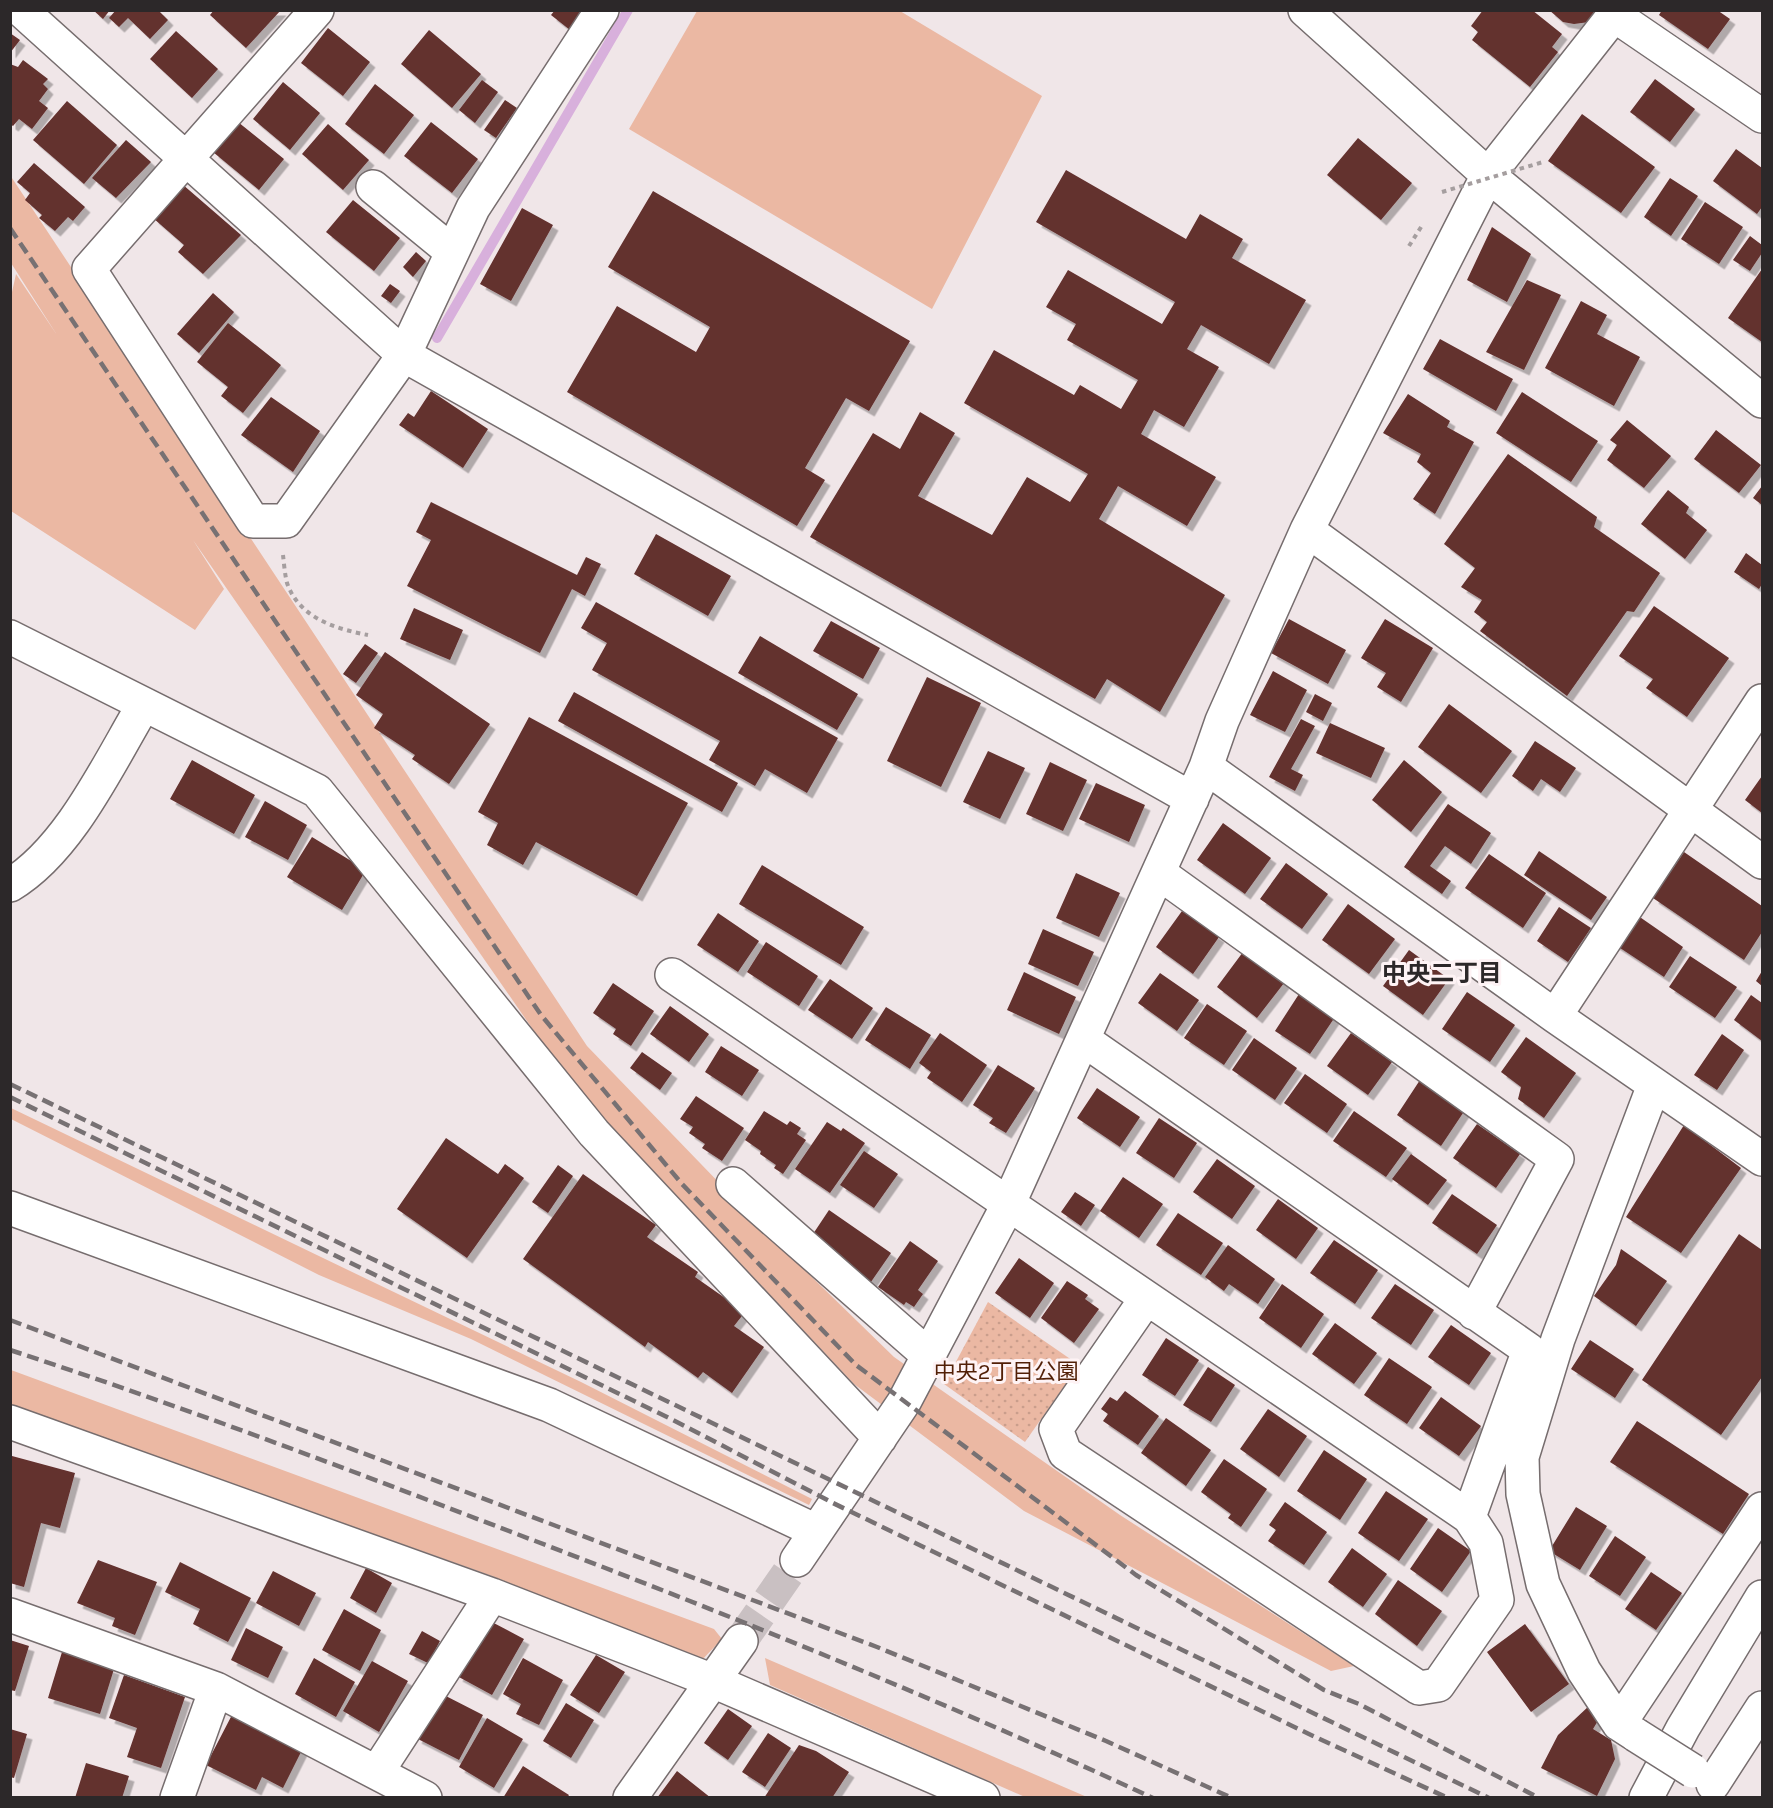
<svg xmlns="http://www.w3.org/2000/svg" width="1773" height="1808" viewBox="0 0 1773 1808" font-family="Karla,'Noto Sans JP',sans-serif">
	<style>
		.green { fill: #ebb8a3 }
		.park { fill: url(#park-dots) }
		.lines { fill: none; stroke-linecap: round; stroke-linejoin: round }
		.stream { stroke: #d8b0dc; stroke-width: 10 }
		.building { fill: #63302e; filter: url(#shadow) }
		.minor-tunnel { stroke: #c9c0c2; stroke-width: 33; stroke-dasharray: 33 16; stroke-linecap: butt }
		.minor-casing { stroke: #766d6e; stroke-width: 36 }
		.path { stroke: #a59e9f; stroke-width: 4; stroke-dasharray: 4.5 4.5; stroke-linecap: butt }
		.minor { stroke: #fff; stroke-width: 33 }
		.rail { stroke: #777173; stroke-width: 4.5; stroke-dasharray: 12 6; stroke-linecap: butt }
		.minor-bridge-casing { stroke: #766d6e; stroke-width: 36; stroke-linecap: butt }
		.path-bridge { stroke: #a59e9f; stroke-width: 4; stroke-dasharray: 4.5 4.5; stroke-linecap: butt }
		.minor-bridge { stroke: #fff; stroke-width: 33 }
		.labels { text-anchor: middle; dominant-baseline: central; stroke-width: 6; stroke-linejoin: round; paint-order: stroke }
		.park-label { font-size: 22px; fill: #511f06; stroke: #fef3f5 }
		.neighbourhood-label { font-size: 24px; font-weight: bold; fill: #2c2829; stroke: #fef3f5 }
	</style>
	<defs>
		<pattern id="park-dots" width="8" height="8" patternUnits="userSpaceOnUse" patternTransform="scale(1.5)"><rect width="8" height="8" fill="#ebb8a3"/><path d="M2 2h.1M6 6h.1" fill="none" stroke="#ca9e8c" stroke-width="1.8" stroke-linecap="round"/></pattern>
		<filter id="shadow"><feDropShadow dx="5.5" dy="5.5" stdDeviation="0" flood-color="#0004"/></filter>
	</defs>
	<rect width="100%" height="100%" fill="#f0e6e8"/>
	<path class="green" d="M697,11h203l142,85 -110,213 -303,-180z
		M10,175l577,871 196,203 111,108 226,158 234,151 -23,5 -307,-160 -170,-127 -286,-304 -375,-540 31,49 -29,41 -184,-119 -1,-210 6,-27 41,61 -46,-72z
		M11,1108l570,274 231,117 -3,6 -338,-166 -152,-64 -308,-156z
		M11,1370l703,259 8,10 -22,23 -208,-86 -481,-171z
		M765,1658l322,139h-62l-255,-112z"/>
	<path class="park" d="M988,1302l91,63 -54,77 -81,-58z"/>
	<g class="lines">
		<path class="stream" d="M437,338l191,-328"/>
	</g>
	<path class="building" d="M93,10h17l-7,9z
		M116,10h42l10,10 -18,19 -22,-21 -9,9 -10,-9z
		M214,10h67l-35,38 -36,-33z
		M555,10h31l-16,20 -19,-15z
		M1483,10h49l30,24 -10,13 6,5 -28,35 -58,-47 6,-8 -7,-6z
		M1549,10h50l-10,12 -15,2 -11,-2z
		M1662,10h55l13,9 -22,30 -49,-34z
		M328,28l42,34 -27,34 -42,-33z
		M429,30l52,44 -29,34 -51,-44z
		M176,31l42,38 -26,29 -42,-39z
		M10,33l10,7 -10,13z
		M23,60l25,19 -5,5 5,5 -9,12 9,7 -16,21 -13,-10 -6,7 -3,-2v-60l8,3z
		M1655,79l40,30 -25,33 -40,-30z
		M482,80l16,12 -23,31 -16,-13z
		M283,82l37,31 -30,37 -37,-31z
		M375,84l39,31 -30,39 -39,-30z
		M505,100l12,8 -21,30 -12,-8z
		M67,101l50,44 -33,39 -51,-44z
		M1582,114l73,53 -34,46 -73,-52z
		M238,122l46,37 -25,31 -46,-38z
		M431,122l47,37 -26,34 -48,-37z
		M328,124l41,36 -26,30 -41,-36z
		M1358,138l54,45 -31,37 -54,-45z
		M126,140l25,22 -35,36 -24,-20z
		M1736,149l26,19v39l-5,7 -44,-33z
		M34,163l51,44 -12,14 -5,-4 -13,14 -16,-13 3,-3 -17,-15 5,-7 -13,-11z
		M1066,170l120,69 14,-25 43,25 -11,19 74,42 -37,64 -68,-39 -14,24 32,18 -35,60 -30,-17 -13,24 75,43 -29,49 -69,-40 -19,33 126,76 -65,117 -53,-33 -12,20 -285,-162 63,-104 27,16 20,-37 35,21 -37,63 74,39 35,-58 43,25 18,-28 -124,-71 30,-53 80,45 6,-10 41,24 17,-29 -71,-40 9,-16 -30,-17 22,-37 94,54 13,-22 -139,-80z
		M1670,178l28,18 -27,40 -27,-19z
		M182,184l59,51 -38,39 -25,-22 6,-7 -31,-27z
		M653,191l257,150 -41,70 -23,-13 -41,70 20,12 -28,46 -230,-134 50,-86 79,46 14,-25 -102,-60z
		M353,200l47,38 -26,33 -48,-39z
		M1705,202l38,25 -24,37 -38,-25z
		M522,208l31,17 -42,76 -31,-17z
		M1492,227l39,27 -24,48 -40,-22z
		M1750,236l12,9v8l-12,18 -17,-11z
		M416,252l10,9 -13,16 -10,-10z
		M1762,269v73l-34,-24z
		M1527,280l34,15 -37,75 -38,-18z
		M390,284l10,7 -9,12 -10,-7z
		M213,293l21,19 -35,41 -22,-19z
		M1581,301l26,14 -10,19 43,23 -26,49 -69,-38z
		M228,323l53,42 -38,48 -22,-17 7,-9 -31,-25z
		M1440,339l73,40 -17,32 -73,-42z
		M431,391l57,38 -25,39 -64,-43 9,-12 6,4z
		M1522,392l76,49 -27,41 -75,-49z
		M1408,394l42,27 -3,6 27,15 -39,72 -22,-15 18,-26 -14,-11 4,-8 -38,-21z
		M271,397l49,34 -27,41 -52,-37z
		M1627,420l44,36 -27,32 -37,-28 10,-15 -7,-5z
		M1716,430l45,35 -22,28 -45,-34z
		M1508,454l89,63 -3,10 66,46 -26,39 -7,-1 -60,85 -87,-65 7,-9 -13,-10 8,-12 -21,-13 14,-19 -31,-24z
		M1762,486v19l-9,-7z
		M1668,490l21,17 -3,6 21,17 -22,29 -44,-35z
		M431,502l146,73 9,-18 15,7 -16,32 -13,-7 -32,64 -133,-67 24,-46 -15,-8z
		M656,534l75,42 -23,40 -74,-42z
		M1746,553l16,12v19l-3,5 -25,-17z
		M596,602l242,136 -31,55 -42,-24 -10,17 -46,-26 11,-19 -128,-71 15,-27 -26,-15z
		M1654,606l75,52 -42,59 -41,-29 7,-9 -34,-23z
		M414,608l49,22 -13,30 -50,-21z
		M1289,619l57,31 -18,34 -57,-31z
		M1385,619l48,29 -32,54 -24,-15 9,-14 -25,-15z
		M831,621l49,27 -17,31 -50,-28z
		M760,636l98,58 -21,36 -99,-57z
		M365,644l13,9 -22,30 -13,-9z
		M385,652l105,72 -41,60 -37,-25 3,-4 -41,-27 9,-14 -27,-19z
		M1273,671l34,19 -22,42 -35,-17z
		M927,677l54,26 -40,84 -54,-26z
		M574,692l164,91 -16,29 -164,-91z
		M1315,694l17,9 -9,18 -17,-9z
		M1449,704l63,47 -31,42 -63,-46z
		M529,717l159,86 -51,93 -101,-54 -13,23 -36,-20 11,-22 -20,-11z
		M1301,719l14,7 -24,43 12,6 -8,16 -26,-14z
		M1330,723l55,25 -14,30 -55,-25z
		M1535,741l41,27 -16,24 -19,-13 -8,12 -21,-15z
		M988,751l37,17 -25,51 -37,-17z
		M192,760l63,35 -21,39 -64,-35z
		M1404,760l38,32 -31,40 -39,-32z
		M1050,762l37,18 -24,51 -37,-17z
		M1762,776v37l-17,-13z
		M1096,783l49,22 -16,37 -50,-23z
		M265,801l42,24 -19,35 -43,-23z
		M1448,804l43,29 -20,31 -26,-18 -15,20 21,15 -9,13 -38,-27z
		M1223,823l48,35 -26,36 -48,-34z
		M312,837l54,33 -24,40 -55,-33z
		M1539,851l68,46 -16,23 -67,-45z
		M1684,852l78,54v26l-18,28 -91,-62z
		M1489,854l57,39 -23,35 -58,-40z
		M1286,863l42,31 -26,35 -42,-30z
		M762,865l102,62 -23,38 -102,-61z
		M1076,873l44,20 -21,44 -43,-19z
		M1348,904l47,35 -26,35 -47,-34z
		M1559,907l32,21 -23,34 -31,-21z
		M1182,911l37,26 -26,37 -37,-27z
		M718,913l41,28 -21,31 -41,-27z
		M1634,913l49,34 -19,30 -50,-33z
		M1043,929l51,23 -16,34 -50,-22z
		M766,942l52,34 -19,30 -52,-34z
		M1409,950l40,29 -26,36 -40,-29z
		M1243,952l41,31 -27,35 -40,-31z
		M1690,956l47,31 -22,31 -46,-31z
		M1762,971v15l-6,-5z
		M1024,972l52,25 -17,37 -52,-24z
		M1160,973l39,27 -22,31 -39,-28z
		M830,979l43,29 -21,31 -44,-29z
		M613,983l41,28 -23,35 -18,-12 3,-5 -23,-16z
		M1467,992l48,33 -25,37 -48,-33z
		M1299,994l36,23 -25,37 -35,-23z
		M1751,995l11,8v38l-28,-21z
		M1207,1004l40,27 -23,34 -40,-27z
		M670,1006l39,28 -20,28 -39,-28z
		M886,1007l45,28 -21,34 -45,-29z
		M940,1033l47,32 -25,37 -35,-24 4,-6 -12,-9z
		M1351,1033l41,29 -24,33 -41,-29z
		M1722,1034l22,16 -27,40 -23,-15z
		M1526,1037l50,36 -32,45 -26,-19 3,-12 -20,-15z
		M1254,1038l43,30 -22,32 -43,-30z
		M721,1046l38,24 -17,26 -37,-24z
		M642,1052l30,21 -12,17 -30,-22z
		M998,1065l37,23 -29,45 -17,-10 4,-5 -20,-13z
		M1305,1074l42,30 -20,29 -43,-30z
		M1420,1080l45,30 -24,36 -44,-31z
		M1097,1088l43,29 -20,30 -43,-29z
		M696,1096l48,32 -22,33 -20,-13 3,-4 -16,-11 4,-6 -13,-8z
		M764,1111l23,14 3,-4 11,7 -4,6 9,6 -23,34 -9,-6 2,-3 -16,-11 1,-3 -16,-11z
		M1354,1111l53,37 -21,29 -53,-36z
		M1159,1118l38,25 -23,35 -38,-25z
		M827,1122l14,9 2,-3 22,15 -35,50 -35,-24z
		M1477,1124l43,30 -24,34 -43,-30z
		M1684,1125l57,43 -60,85 -55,-36z
		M446,1138l52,36 7,-10 19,14 -57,80 -70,-49z
		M864,1151l34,23 -24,34 -34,-23z
		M1411,1154l36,26 -19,25 -36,-26z
		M1217,1159l38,27 -23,33 -39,-27z
		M558,1165l15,11 -25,37 -16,-11z
		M583,1174l73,51 -9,12 51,35 -3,5 50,35 -11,14 30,21 -32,46 -29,-21 -5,6 -50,-36 -3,5 -122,-88z
		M1123,1177l40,27 -24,34 -39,-27z
		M1075,1192l20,13 -14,21 -20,-14z
		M1452,1194l45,31 -20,29 -45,-31z
		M1278,1199l40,29 -22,31 -40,-29z
		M829,1210l62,43 -27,39 -57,-49z
		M1178,1213l45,30 -22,32 -45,-30z
		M1739,1234l23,16v127l-41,58 -79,-55z
		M1334,1240l44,30 -23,34 -45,-31z
		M910,1241l28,20 -20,29 5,4 -9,13 -8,-5 -2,3 -26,-18z
		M1228,1245l47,34 -17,25 -29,-20 -5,7 -19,-14z
		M1621,1249l46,32 -31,45 -42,-30 22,-31z
		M1019,1258l35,25 -24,35 -35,-25z
		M1067,1281l21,14 -3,4 14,10 -25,34 -33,-25z
		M1282,1284l42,30 -23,34 -42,-30z
		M1395,1284l39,26 -23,35 -40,-27z
		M1335,1323l42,30 -23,31 -42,-30z
		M1451,1325l40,28 -22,32 -41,-28z
		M1166,1338l33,22 -24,36 -33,-21z
		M1590,1340l44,29 -19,29 -44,-29z
		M1389,1358l43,29 -25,37 -43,-29z
		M1208,1367l27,18 -24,37 -28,-17z
		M1125,1391l34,25 -21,29 -35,-24 5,-7 -7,-5 9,-12 7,4z
		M1441,1397l40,29 -22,30 -40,-28z
		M1268,1409l39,27 -28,41 -39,-28z
		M1166,1418l45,32 -25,36 -45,-33z
		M1637,1421l112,73 -26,40 -113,-72z
		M1324,1450l43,29 -27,41 -43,-29z
		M12,1456l63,17 -15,55 -19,-5 -17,64 -14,-4z
		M1224,1459l43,30 -26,38 -13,-9 3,-4 -30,-22z
		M1386,1491l42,28 -29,42 -41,-28z
		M1285,1502l42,30 -23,33 -36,-24 8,-11 -7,-5z
		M1576,1507l31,19 -27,44 -31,-19z
		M1438,1528l33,23 -29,41 -32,-23z
		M1615,1536l31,21 -26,39 -31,-20z
		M1352,1548l35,26 -24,33 -35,-25z
		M98,1560l59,22 -22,53 -23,-9 3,-8 -38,-15z
		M180,1562l71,36 -23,44 -35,-18 7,-15 -35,-17z
		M366,1568l26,15 -16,30 -26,-15z
		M273,1571l43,22 -17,33 -43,-23z
		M1651,1572l31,21 -26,37 -31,-21z
		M1398,1580l44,31 -25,35 -42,-32z
		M344,1609l37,21 -21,41 -38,-21z
		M488,1620l36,19 -32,56 -35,-19z
		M1525,1624l44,60 -38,28 -44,-60z
		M246,1628l37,19 -15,31 -37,-18z
		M422,1631l18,10 -12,22 -19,-9z
		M10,1640l19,6 -14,45 -5,-1z
		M62,1652l52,17 -14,45 -52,-16z
		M596,1655l29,17 -26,41 -29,-18z
		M314,1658l41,24 -19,35 -41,-23z
		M523,1658l40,22 -24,45 -23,-11 5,-10 -18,-10z
		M372,1661l36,20 -29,51 -36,-21z
		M124,1675l61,22 -24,71 -34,-11 10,-29 -28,-10z
		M440,1693l43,22 -24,45 -43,-22z
		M566,1703l28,17 -23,38 -28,-17z
		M1590,1705l9,14 -6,10 18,11 4,19 -18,37 -56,-28 17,-33z
		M728,1709l24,17 -24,34 -24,-17z
		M233,1713l70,35 -20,40 -21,-11 -6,13 -50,-25z
		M487,1718l36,21 -29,49 -35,-21z
		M10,1729l17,5 -13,44 -4,-1z
		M768,1733l23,15 -26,39 -23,-15z
		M799,1745l17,6 33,21 -17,26h-68z
		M86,1763l43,13 -7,22h-47z
		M523,1766l46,29 -2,3h-64z
		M677,1771l34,27h-54z"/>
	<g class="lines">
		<path class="minor-tunnel" d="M741,1641l56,-81"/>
		<defs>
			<path id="minor" d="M21,10l383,345 788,444
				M317,10l-228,259 164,252h33l118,-166 69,-147 129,-198
				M1305,10l183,165 274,226
				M1614,15l148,101
				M373,187l78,64
				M1307,530l455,332
				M10,637l307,154 277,342 286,305
				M1206,767l349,249 207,143
				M1159,873l398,286 -83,154
				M10,885c59,-35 99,-122 133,-179
				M672,975l797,542 17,26 11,57 -59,85 -19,3 -354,-235 -9,-24 90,-130
				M1555,1016l207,-315
				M1084,1040l445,310 -60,167
				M733,1184l195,171
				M10,1208l539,197 267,126
				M10,1422l482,173 221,86 270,117
				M797,1560l107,-158 104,-197 198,-438 16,-46 85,-191 181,-355 130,-165
				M10,1615l206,74 209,109
				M1619,1724l143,-215
				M1636,1735l-17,-11 -35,-53 -41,-87 -20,-90 -1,-37 36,-118 96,-254
				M377,1772l115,-177
				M1713,1784l49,-76
				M177,1798l39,-109
				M630,1798l111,-157
				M1646,1798l37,-70 79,-131"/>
		</defs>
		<use href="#minor" class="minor-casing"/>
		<path class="path" d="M1409,246l14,-22
			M283,555c1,9 2,20 4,28 12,35 49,46 81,52"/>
		<use href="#minor" class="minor"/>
		<path class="rail" d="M10,228l531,787 141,169 174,181 280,210 188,115 35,14 180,94
			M10,1084l1479,714
			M10,1097l663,323 160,83 478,232 137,63
			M10,1320l867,327 229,94 126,57
			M10,1350c159,52 314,110 470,170 227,86 453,176 673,278"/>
		<defs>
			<path id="minor-bridge" d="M1636,1735l57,36"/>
		</defs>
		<use href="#minor-bridge" class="minor-bridge-casing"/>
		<path class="path-bridge" d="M1442,192l101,-30"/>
		<use href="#minor-bridge" class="minor-bridge"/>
	</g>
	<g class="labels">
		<g class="park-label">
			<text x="1006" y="1372">中央2丁目公園</text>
		</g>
		<g class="neighbourhood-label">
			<text x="1442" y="973">中央二丁目</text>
		</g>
	</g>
	<rect width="1773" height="1808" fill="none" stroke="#2c2829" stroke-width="24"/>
</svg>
